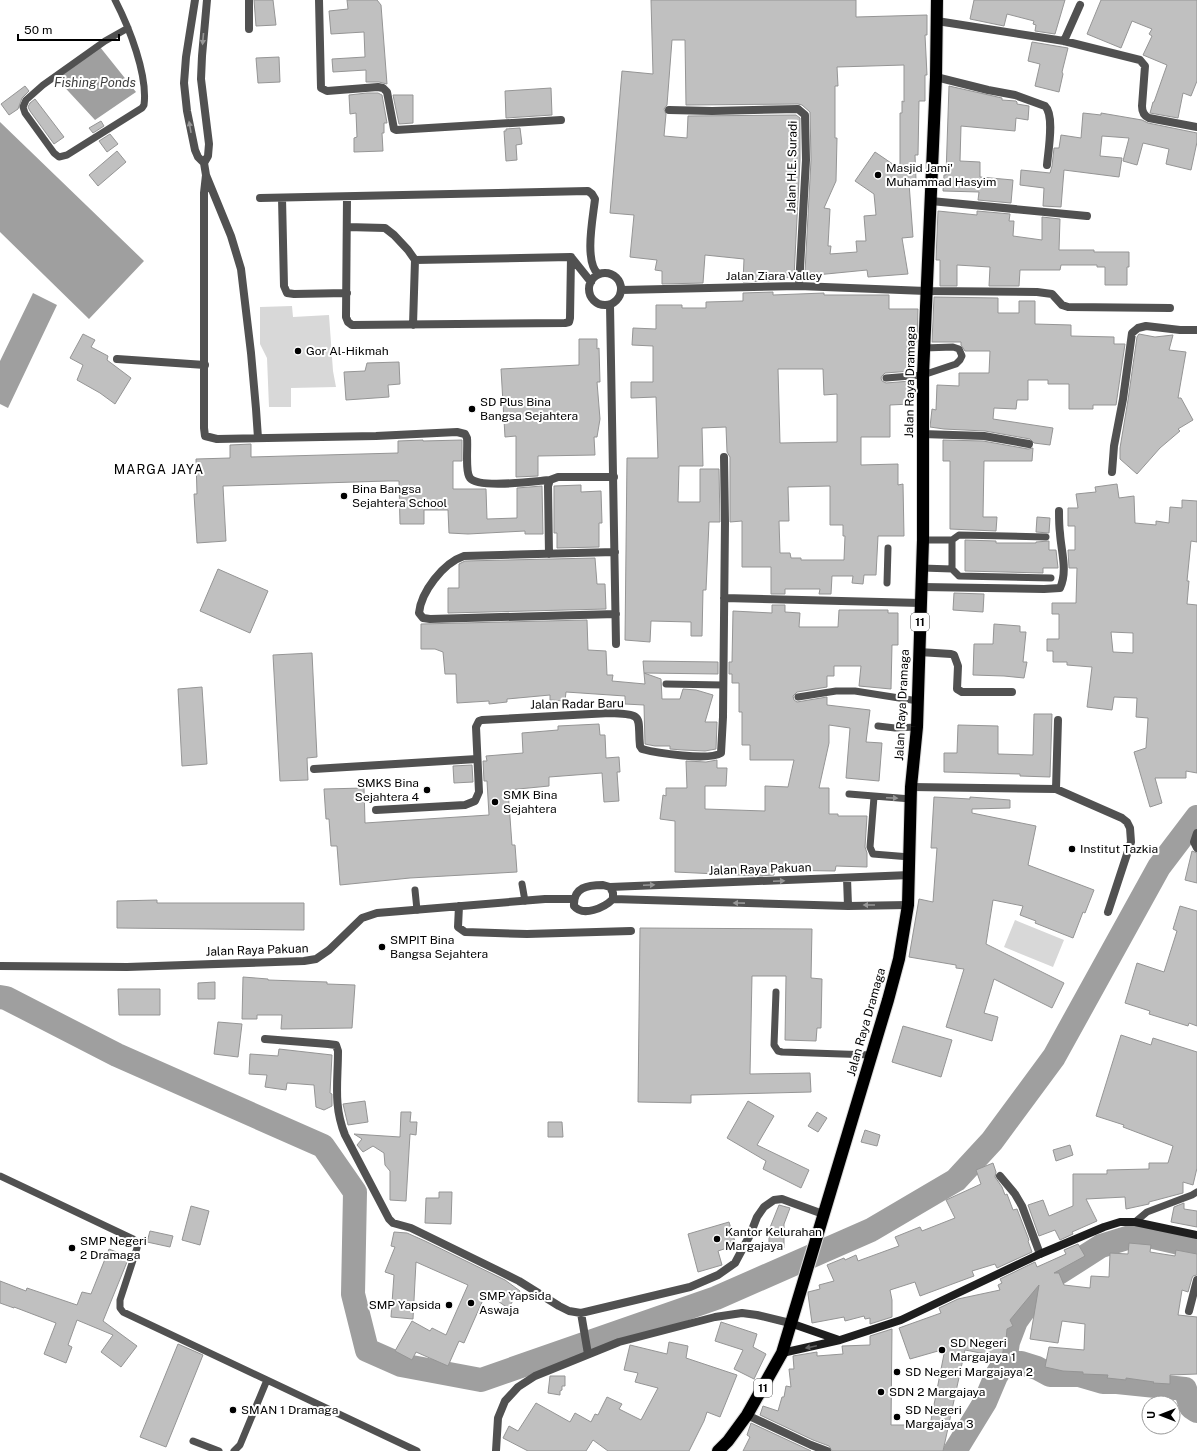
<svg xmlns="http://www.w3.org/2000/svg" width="1197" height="1451" viewBox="0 0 1197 1451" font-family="'Public Sans',sans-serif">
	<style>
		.green { fill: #d8d8d8 }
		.water { fill: #9f9f9f }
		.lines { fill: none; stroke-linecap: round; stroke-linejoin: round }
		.river { stroke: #9f9f9f; stroke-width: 24 }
		.building { fill: #c0c0c0; stroke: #959595; fill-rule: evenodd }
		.highway-casing { stroke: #dbdbdb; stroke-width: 14 }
		.lane { stroke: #515151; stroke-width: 7 }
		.street { stroke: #515151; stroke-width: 8 }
		.secondary { stroke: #1e1e1e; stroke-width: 8 }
		.highway { stroke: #000; stroke-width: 12 }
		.oneway { fill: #979797 }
		.oneway2 { fill: #626262 }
		.poi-dot { fill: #000; stroke: #fff; stroke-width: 1.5 }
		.labels { text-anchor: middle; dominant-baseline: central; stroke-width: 4; stroke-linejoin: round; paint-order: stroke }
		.shield { fill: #fff; stroke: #4c4c4c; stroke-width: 1 }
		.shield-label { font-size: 11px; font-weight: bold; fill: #000 }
		.street-label { font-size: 12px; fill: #000; stroke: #fff }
		.poi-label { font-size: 12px; fill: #000; stroke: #fff; text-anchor: start }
		.water-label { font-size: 13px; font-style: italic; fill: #404040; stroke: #fff }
		.neighbourhood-label { font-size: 13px; letter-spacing: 1px; fill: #000; stroke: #fff }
	</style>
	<rect width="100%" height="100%" fill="#fff"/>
	<path class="green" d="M292,306l1,11 36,-2 4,56 3,16 -45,1v19h-22l-2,-49 -7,-14v-37z
		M1015,920l49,20 -11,27 -49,-20z"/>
	<path class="water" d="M100,47l36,45 -41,28 -38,-41z
		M0,122l144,139 -55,58 -89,-87z
		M33,293l24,12 -49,103 -8,-4v-43z"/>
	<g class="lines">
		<path class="river" d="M0,997l6,1 111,57 206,91 32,46 -2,102 14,56 34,15 80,15 235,-82 155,-68 85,-50 36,-39 62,-84 105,-190 38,-50
			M1005,1362l3,-20 8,-21 27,-38 58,-37 39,-12 57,13
			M955,1451l30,-49 11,-26 9,-14 16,1 16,5 13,7h29l24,7h14l68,7 6,18 6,4"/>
	</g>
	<path class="building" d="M254,0h19l3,25 -20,1z
		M347,0h30l4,5 6,79 -8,-2h-13v-12l-33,2 -1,-13 33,-2 -1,-25 -33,2 -2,-23 19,-2z
		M651,0h205v17l71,-2v20h-2l2,40h-2v26h-6l-1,54h-3l1,25 3,2 -10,1 4,54 -11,1 6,36 -40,3 -1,-7 -51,5v-2l-11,-1 6,-112 -1,-48 -8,-7 -4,-1 -112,1 -1,-65h-13l-5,65 -3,4 2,5 -2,22 23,2 1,-22 108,-1 4,3v42l-6,117 -21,2v2l-30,1 1,-23 -39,-4 -2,28 -41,1v-13l-7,-1 2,-10 -27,-3 4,-42 -24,-2 12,-142 31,3zM904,65v37l-2,-1v12h-2v56l-25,-17 -20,29 19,13 2,21 -12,1 2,25h-10l1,11 -27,2 1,-8h-3l2,-37 -6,-1 12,-27 1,-43h-2v-52h3l-1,-19z
		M974,0h91l-10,34 -20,-3 1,-6 -3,-1 1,-3 -27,-7 -3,12 -34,-7z
		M1101,0h96v81l-6,15 -8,-3 -5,25 -28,-5 3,-11h1l13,-37 -24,-10 9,-19 -3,-2 3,-5 -20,-8 -11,27 -34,-14z
		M1032,42l36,6 -6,24 1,2 -4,18 -24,-6 5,-22 -12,-3z
		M279,57l1,25 -22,1 -2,-25z
		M25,86l4,5 -7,7 -4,11 -9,6 -8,-11z
		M949,86l53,12v2l14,1 1,1v2l12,2 -1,14 -12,-2 -1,13 -54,-5 -1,35 20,1v15l33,3 -2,23 -33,-3 1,-8 -36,-1 1,-16h2z
		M551,88l1,27 -46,3 -1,-27z
		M367,93h11l4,2 5,28h-3v10h-2l1,18 -29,1v-14l3,-1 -1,-24 -6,1 -1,-19z
		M393,95h20v28l-14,1z
		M35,99l29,38 -10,7 -24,-33 -2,-4 2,-4z
		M1083,113l18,2v-2l41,7 6,3 49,10v9l-6,28 -25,-6 3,-15 -26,-6 -6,22 -14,-4 6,-23 -27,-2 -2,20 22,2 -3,19 -55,-7 -3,37 -18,-1 1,-18 -24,-3 1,-15 29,3 2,-7 2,-18h5l2,-13 20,3z
		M101,121l3,5 -11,7 -4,-5z
		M520,128l2,16 -6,1 1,15 -11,1 -2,-30h2v-2z
		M110,134l8,10 -11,8 -8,-11z
		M117,151l9,11 -28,24 -9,-11z
		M938,211l39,4v-4l33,3 -1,7h5l-1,15 29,4v-23l18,2 -1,31h35v2h35v15h-2v18h-22v-18h-8v-2h-36l-1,5h-40l-1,16h-30l1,-19 -33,-2v21h-17v-26h-4z
		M773,292v3l51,-2v2h65v14h29l-1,33h-2l-1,1v22h-3v6l-26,2 -3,3 -1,2 1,3 4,2 25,-2v23l-21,1v32h-29v28l37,-1v21l5,-1 1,52h-26l-2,39h-12l-1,9 -11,-1 1,-7h-21l-1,18h-12l1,-5h-35v5h-14v-27h-29v-46l-12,1v-65l-3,-5 -1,-25 -24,1 1,38h-24l-1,36h22v-33h19l1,53h-11l-3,68h-3l-1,46h-11v-14l-40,-1 -1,21 -25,-2 2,-182h31l-2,-61 -25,1v-16h22v-36l-21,-1 1,-17 23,1v-24h26v3h24v-6l37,-1v-8zM778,369h45l1,26 13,-1v48l-57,1zM830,486v39h13v11h2l-1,24h-43v-2h-10l-1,-5h-10l-1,-32h10l-1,-34z
		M934,297l64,1v15h21v-12h16v23l36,1v11l43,1v7h11l-9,61h-23v4h-24v-25h-21v-4h-20v20h-11l-1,9 -22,-1 -1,11 60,9 -3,17 -16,-2 -4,-4 -45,-8 -41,-2 -14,-2 2,-18 4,1 1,-25 22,1v-13h30l1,-22h-25l-4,-6v-3h-29z
		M83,334l12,6 -4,7 17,9 -1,4 24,18 -16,26 -15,-11 -23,-13 6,-15 -13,-7z
		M1139,334l16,3 18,-2 -4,15 17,2 -8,46h3l12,22 -15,9 2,2 -20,17 -23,26 -17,-15v-11l8,-48 9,-63z
		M579,339h18v10l2,-1 1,34h-3l3,37 -3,18h-3l1,18 -57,1v20l-22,1v-41l-11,1 -4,-68 78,-4z
		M399,362l1,22 -12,1 1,12 -43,3 -2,-28 21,-1 2,-8z
		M423,440v1l39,-1v21h-9v28h33l1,30 30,-1v-30l25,-2 1,48h-18v-3l-57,3 -19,-1 -1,-23h-24v14h-24l-1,-43h-11l-165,5 3,55 -29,2 -3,-49h3l-1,-35 34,-1v-13l21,-1v13l147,-4v-12z
		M943,440l40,1 45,8 5,-1 -1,13h-48l-1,56h14l-1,14 -46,-2v-68h-7z
		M1117,484l2,14 15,-2 1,27 21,2v-4l13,2 1,-16 12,1v-8l15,1v41l-6,-1 -4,40h2l-2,23 10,1v168l-11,-2v7h-31l7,25 -12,4 -16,-55 12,-4 2,-30 -12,-1 1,-19 -23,-1 -2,13 -25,-3 5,-40 -25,-2v-3h-14v-11h-6v-12h12v-25h-7v-11h24l1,-35h-8l-1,-18h7v-24h-7v-18h10l-2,-14 20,-2 -1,-5zM1111,632l22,1v20l-20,-1z
		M581,485v7l20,-1 1,32h-3v24l-42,1v-15h-3v-47z
		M1037,517l13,1 -1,15 -13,-1z
		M965,540l31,1v2h40v-1l13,-1v9h7l2,18h-15v5l-78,-2z
		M595,558l2,26h8l1,25 -158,4v-25h11v-24l6,-3z
		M218,569l50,22 -18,42 -50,-22z
		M954,593l30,1 -1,18 -30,-2z
		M772,605h13v7l15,1 -1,14h39l1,-17h49v3h10v32h-6l-1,44 -32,-3 2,-20h-27v10h-7v11l-30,5 -4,4 1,4 3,2 30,-5v8l43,5 -4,32 16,1 -3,38 -33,-3 4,-50 -21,-3v18l-10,45h10v26h9v2h29l-2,31 2,6v14l-31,-1 -1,5 -61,-1v5l-15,1 -84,-4v-51l-15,-2 3,-24 3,1v-8h21l-1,-27 20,1 11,-2v8h10l-1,18h-21v23l60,2v-25l23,1 6,-27h-44v-15h-8v-33h-3v-29h-7v-9h-3v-12h3l1,-51 39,2z
		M587,620l1,30 18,1 1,24h6l-1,6 33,3 -1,-11 17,6 1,20h18l3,-10 13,1 17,5 -8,27h12l-1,27 -11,2 -22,-1 -13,-1v-3h-15l-10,-2 -1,-39 -19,-1v-8l-59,-4 -1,9 -15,-1v-5l-43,4v3l-18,2v-3l-32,2 -1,-29h-11l-2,-22 -8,-3h-14v-25z
		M994,624l26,2v6h6l-3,30h4l-3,16 -20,-2 -31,-1 1,-31h19z
		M312,653l5,104 -10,1 1,22 -28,1 -7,-126z
		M643,661l75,1v12l-74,-1z
		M202,687l5,77 -25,2 -4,-77z
		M1034,714h18l-2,63 -30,-1v-2l-76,-2v-19h13l1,-28 40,1v28l35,1z
		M599,724l1,11h5l1,23 13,-1 1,15h-3l2,29 -15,1 -2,-29 -53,4v9l-41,4 4,55h3l2,27 -107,6 -70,7 -3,-39h-6l-2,-27h-3l-2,-30 40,-1 1,35 124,-8 -2,-34h-3l-1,-20h4l-1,-5 37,-3 -1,-20 36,-3v-4z
		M472,765l1,17 -19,1 -1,-17z
		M934,797l36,2v-2l40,3v8l-38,1v4l64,13 -8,39 66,25 -9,23 -2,-1 -10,26 -38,-15 1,-2 -16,-6 3,-9 -30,-6 -7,44 78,39 -12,25 -58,-29 -10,34 14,4 -6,24 -46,-14 18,-58 -8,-1v-3l-47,-8 10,-58 14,3 4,-54h-6z
		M1192,851l5,2v30l-12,-3z
		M157,900v3h147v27l-187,-2v-27z
		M1180,906l17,5v115l-8,-3 -1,3 -39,-12 1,-3 -25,-8 12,-40 27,9 13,-41 -4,-2z
		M640,928l172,1 -1,49 11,1 -1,49h-4l-1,13 -31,-1 1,-64h-34l-2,98 60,-1 1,19 -120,3v8l-53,-1z
		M243,977l25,2v1l59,2v2l28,1 -3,43 -71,1 1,-14h-25v4h-15z
		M215,982v17h-17v-16z
		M118,989h42v26h-41z
		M218,1022l24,2 -4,33 -24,-3z
		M903,1026l49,14 -11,37 -49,-15z
		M1121,1035l30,10 2,-7 44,14v116l-4,17 -10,-3v11l-34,9v2l-23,5 -1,-12 -39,2 11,22 -25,11 1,2 -13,6 -5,-10 -16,6 -11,-31 15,-5 6,16 24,-10v-32h34v-4l42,-1v-6h19l5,-17 -50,-19 1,-2 -28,-9z
		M279,1049l53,6 -2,38 2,1v12l-8,4 -8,-3 -2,-22 -27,-2 -1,7 -21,-3 2,-12 -18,-1 1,-20 28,2z
		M365,1101l3,21 -20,3 -5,-21z
		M748,1101l26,15 -17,29 52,25 -8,18 -38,-19 3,-8 -39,-23z
		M401,1112h10l-1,10h7l-1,13 -6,-1 -4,67 -16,-1v-29l-5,-6 -1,-12 -11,-7 -10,6 -6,-7 5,-6 -8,-5 46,3z
		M817,1112l10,6 -9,14 -10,-6z
		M548,1122h14l1,15h-15z
		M865,1130l15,5 -3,11 -16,-4z
		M1070,1145l3,10 -17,6 -3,-11z
		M993,1163l3,9 -1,5 7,10 3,8 2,-1 6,16 4,-1 12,31 -1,1 4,11 -35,16 -2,-4 -23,7 2,5 -54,20 -5,-14 -25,8 2,10v17l-22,7v-6l-5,1 -1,-3 -19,5 -1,-4 -32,6 -4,-29v-2l12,-3 -1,-4 15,-4 -7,-16 17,-7 1,2 11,-5 2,6 41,-15 -4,-9 25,-10 2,4 33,-13 -9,-18 35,-16 -5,-14z
		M439,1192h13l-1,32 -26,-1 1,-25h13z
		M1184,1203v6l13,2v16l-26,-5 3,-15z
		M779,1205l11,3 -6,16v24h-15v-18z
		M191,1206l18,5 -9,34 -18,-5z
		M729,1222l7,23 -18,6 4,14 -24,7 -10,-38z
		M150,1231l23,5 -3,11 -23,-5z
		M394,1232l13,1 18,8 80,39 15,11 -12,17 -22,-15 -22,50 -5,-2 -11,25 -32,-14 -4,8 -17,-9 17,-30 18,10 2,-3 14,7 22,-50 -52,-23 -3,57 -22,-2 3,-42 -9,-3 10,-25 -4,-1z
		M1129,1243l22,2 -1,7 25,4 1,-6 21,4v21l-4,1 -1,2 -4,14 -6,-2 -4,25 19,2v57l-27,1v9l-17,-1 1,-1 -28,-4v2l-19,-2 1,-3 -25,-1v-2l-20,-1 -18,-4 4,-20 35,3 1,-26 -23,-3 -4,22 -28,-4 9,-54 -29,35 3,6 -6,3 -1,11h-1l-3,17 -37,-7 -22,101h-111l-3,-5 -16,-6 -53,-25 3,-9 15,5 4,-14h2l2,-11 5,1 -2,-18h5l-1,-13 24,-4v4l26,-2 -1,-8 28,-1v-9l22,-7 -1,96h39l15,-76 -35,10 -11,-31 42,-15 -2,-5 19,-9 42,-9 -2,-5 4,-2 -2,-4 35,-17 2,5 29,-13 -2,-4 14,-6 7,12 -31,17h5l5,12 26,3 1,-12 18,1 1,-24 18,1z
		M109,1249l20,8 -26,64 34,25 -16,21 -20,-15 12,-17 -36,-15 -9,25 4,2 -6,16 -22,-9 12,-31 -42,-16v1l-14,-5v-22l26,10 1,-3 50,17 5,-13 9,2z
		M721,1322l36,12 -4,13 13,7 -12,25 -20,-10 9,-19 -28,-9z
		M669,1342l19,4 -2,12 51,17 -17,42 -13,-5 -3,9 -15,30h-81l-15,-11 -7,11h-58l-25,-13 6,-12 9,5 18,-28 34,19 5,-9 16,9 4,-8 3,1 9,-18 15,7 -3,5 22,11 17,-32 -23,-6 3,-9 -14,-3 6,-25 37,9z
		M178,1344l25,11 -37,92 -26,-10z
		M550,1376h15v10h-3v4l-2,1v4l-12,-2z
		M751,1423l58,27 2,1h-68l7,-14 -3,-2z"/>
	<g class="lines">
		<defs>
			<path id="highway" d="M718,1451l10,-10 19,-26 35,-62 106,-353 11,-41 9,-54 3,-118 6,-60 6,-187v-165l13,-298 1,-77"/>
		</defs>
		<use href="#highway" class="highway-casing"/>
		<path class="lane" d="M115,0c14,27 33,75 29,105l-2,3 -75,47 -8,2 -5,-4 -29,-40 -2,-6 3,-7 17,-15 62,-44 23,-13
			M886,378l37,-3 33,-11 4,-4 2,-4 -3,-7 -6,-2 -29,1
			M952,540l7,-5 87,2
			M922,568l30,1v-29h-29
			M952,569l7,7 92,2
			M887,583l1,-35
			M666,684l57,1
			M798,697l38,-6h19l63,10
			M878,726l17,2 22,-1
			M849,794l62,5
			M874,797l-4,50 3,7 37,3
			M522,884l3,17
			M415,890l2,20
			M776,992l-2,53 4,6 4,1 90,3
			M0,1176l133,63 4,4v5l-17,52v8l3,4 294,139
			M1135,1222l12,-10 45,-17 5,-3
			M193,1441l26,10
			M234,1451l6,-6 27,-65"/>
		<path class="street" d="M195,0l-9,57 -2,26 3,28 8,39 3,7 6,6 2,12 25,61 10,33 10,84 5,56 2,29
			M249,0v29
			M319,0l2,88 6,3 51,-4 5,1 4,4 7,37 2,1 165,-10
			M937,21l127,20 76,19 5,6 -3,40c0,6 2,10 7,12l48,9
			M1064,41l16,-36
			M936,77l52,13 27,5 30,11c10,9 3,46 2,59
			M669,110l43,1 86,-2 7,6 1,45 -7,126
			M204,163l4,-7 1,-12 -8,-65 1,-23 5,-56
			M206,175l-2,18v235l1,8 12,3 159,-3 81,-4 8,2 2,4c1,8 -2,34 3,40 9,11 66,3 80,2
			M347,197l-1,120 2,5 4,3 213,-2 4,-1 1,-4 1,-61
			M260,198l328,-7 4,3 3,5c-2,19 -11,62 3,75
			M282,198l2,88 3,7 7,1 53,-1
			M931,201l156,15
			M347,227l38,1 9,7 14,15 7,10 -2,65
			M415,260l156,-3 20,25
			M589 289a16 16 0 1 1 32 0a16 16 0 1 1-32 0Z
			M621,290l178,-4 127,5 111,1 15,2 10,11 6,2 102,1
			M610,305l6,339
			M117,359l88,6
			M922,434l62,2 45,8
			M1112,472l2,-26 9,-47 9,-66 6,-5 8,-2 34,4h17
			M615,552l-151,4c-21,7 -43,36 -45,57l4,5 7,1 186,-5
			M549,554l-1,-68 2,-6 8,-3h56
			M922,587l122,2 16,-1c8,-17 1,-37 0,-55 -1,-7 -1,-15 -1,-22
			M724,598l197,5
			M919,652l32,2 3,1 4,11 -1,23 5,3h50
			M314,769l163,-10
			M911,787l145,2 66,29 5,4 3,6 1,14 -23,70
			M1056,789l2,-69
			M376,810l89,-5 10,-4 4,-9 -3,-65 3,-6 3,-1 128,-7c36,1 27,4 30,33l2,3c14,4 67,12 79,4l2,-36 2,-195 -1,-65
			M1197,833l-3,9 3,6
			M847,878l1,28
			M603,885l7,2 3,6v6c-9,9 -30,18 -39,7 -1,-19 14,-21 29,-21z
			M610,887l300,-12
			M613,899l235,7 60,-1
			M459,906l-1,21 7,5 62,2 104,-3
			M0,966l127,1 177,-6 12,-2 13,-9 33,-32 15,-5 168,-14h29
			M265,1039l63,5 8,1 2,6c0,31 -5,54 7,84l44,84 4,4 18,5 86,42 22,11 40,25 10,5 12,2 109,-26 28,-12 17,-12 15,-28 7,-18 7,-10 10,-7 8,-1 8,3 33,12
			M1000,1176l15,18 7,12 18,48
			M1189,1311l8,-31
			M581,1313l7,41
			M747,1415l64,30 16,6
			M496,1451l2,-33 7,-17 13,-14 17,-11 84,-34 96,-25 27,-4 15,2 33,8"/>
		<path class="secondary" d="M790,1323l49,17
			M782,1353l58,-13 61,-20 139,-66 64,-27 16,-5h15l62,13"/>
		<use href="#highway" class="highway"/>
	</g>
	<defs><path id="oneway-solid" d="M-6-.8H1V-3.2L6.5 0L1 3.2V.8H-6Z"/></defs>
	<g class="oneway">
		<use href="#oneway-solid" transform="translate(203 39) rotate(95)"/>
		<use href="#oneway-solid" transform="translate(190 127) rotate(-100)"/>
		<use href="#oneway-solid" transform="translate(892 798) rotate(3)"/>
		<use href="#oneway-solid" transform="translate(779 881) rotate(-2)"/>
		<use href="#oneway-solid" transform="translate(649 885) rotate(-2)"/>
		<use href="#oneway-solid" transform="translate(739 903) rotate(-179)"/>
		<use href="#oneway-solid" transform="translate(869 905) rotate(180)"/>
	</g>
	<use class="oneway2" href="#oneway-solid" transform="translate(811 1347) rotate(168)"/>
	<g class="poi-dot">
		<circle cx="878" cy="175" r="4"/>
		<circle cx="298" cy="351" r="4"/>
		<circle cx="472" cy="409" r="4"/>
		<circle cx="344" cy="496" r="4"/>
		<circle cx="427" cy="790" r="4"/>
		<circle cx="495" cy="802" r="4"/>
		<circle cx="1072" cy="849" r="4"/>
		<circle cx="382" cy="947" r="4"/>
		<circle cx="717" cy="1239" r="4"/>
		<circle cx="72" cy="1248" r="4"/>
		<circle cx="471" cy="1303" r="4"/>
		<circle cx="449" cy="1305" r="4"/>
		<circle cx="942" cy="1350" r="4"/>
		<circle cx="897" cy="1372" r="4"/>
		<circle cx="881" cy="1392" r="4"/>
		<circle cx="233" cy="1410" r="4"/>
		<circle cx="897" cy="1417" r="4"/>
	</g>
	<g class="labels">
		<g class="shield">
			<rect x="911" y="613" width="18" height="18" rx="3"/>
			<rect x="754" y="1379" width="18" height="18" rx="3"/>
		</g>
		<g class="shield-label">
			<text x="920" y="622">11</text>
			<text x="763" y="1388">11</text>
		</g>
		<g class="street-label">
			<text transform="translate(792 167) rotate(-89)">Jalan H.E. Suradi</text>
			<text x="774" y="276">Jalan Ziara Valley</text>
			<text transform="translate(910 382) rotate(-89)">Jalan Raya Dramaga</text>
			<text transform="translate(577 704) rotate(-1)">Jalan Radar Baru</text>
			<text transform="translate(902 705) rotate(-87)">Jalan Raya Dramaga</text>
			<text transform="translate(760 869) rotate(-2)">Jalan Raya Pakuan</text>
			<text transform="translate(257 950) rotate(-2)">Jalan Raya Pakuan</text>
			<text transform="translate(866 1022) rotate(-74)">Jalan Raya Dramaga</text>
		</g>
		<g class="poi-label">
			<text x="886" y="168">Masjid Jami'<tspan x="886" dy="14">Muhammad Hasyim</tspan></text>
			<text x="306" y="351">Gor Al-Hikmah</text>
			<text x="480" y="402">SD Plus Bina<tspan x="480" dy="14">Bangsa Sejahtera</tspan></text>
			<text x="352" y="489">Bina Bangsa<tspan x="352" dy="14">Sejahtera School</tspan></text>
			<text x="419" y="783" text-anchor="end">SMKS Bina<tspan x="419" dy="14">Sejahtera 4</tspan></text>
			<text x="503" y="795">SMK Bina<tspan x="503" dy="14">Sejahtera</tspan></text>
			<text x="1080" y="849">Institut Tazkia</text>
			<text x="390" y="940">SMPIT Bina<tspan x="390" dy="14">Bangsa Sejahtera</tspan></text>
			<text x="725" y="1232">Kantor Kelurahan<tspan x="725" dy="14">Margajaya</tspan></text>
			<text x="80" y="1241">SMP Negeri<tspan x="80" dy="14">2 Dramaga</tspan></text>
			<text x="479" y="1296">SMP Yapsida<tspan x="479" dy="14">Aswaja</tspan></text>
			<text x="441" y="1305" text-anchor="end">SMP Yapsida</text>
			<text x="950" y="1343">SD Negeri<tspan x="950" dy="14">Margajaya 1</tspan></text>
			<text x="905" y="1372">SD Negeri Margajaya 2</text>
			<text x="889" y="1392">SDN 2 Margajaya</text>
			<text x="241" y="1410">SMAN 1 Dramaga</text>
			<text x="905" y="1410">SD Negeri<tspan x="905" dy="14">Margajaya 3</tspan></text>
		</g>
		<g class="water-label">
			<text x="95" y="82">Fishing Ponds</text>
		</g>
		<g class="neighbourhood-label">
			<text x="159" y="469">MARGA JAYA</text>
		</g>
	</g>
	<g transform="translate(1161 1415) rotate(270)"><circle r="19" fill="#ffffff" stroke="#999999"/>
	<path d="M0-3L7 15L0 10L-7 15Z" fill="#000000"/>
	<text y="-6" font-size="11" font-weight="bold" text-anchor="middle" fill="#000000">U</text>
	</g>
	<path d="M18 34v6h101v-6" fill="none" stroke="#000000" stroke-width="2"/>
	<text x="24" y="34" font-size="12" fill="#000000" stroke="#ffffff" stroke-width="3" paint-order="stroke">50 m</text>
</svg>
